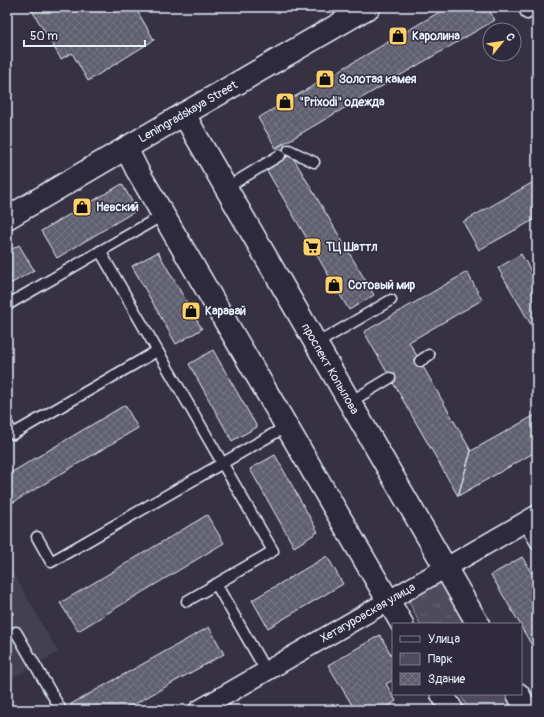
<svg xmlns="http://www.w3.org/2000/svg" width="544" height="717" viewBox="0 0 544 717" font-family="Pangolin,sans-serif">
	<style>
		.built { fill: #433f51 }
		.park { fill: url(#park-tufts); stroke: #9a9eaa }
		.building { fill: url(#building-cross-hatch); stroke: #e8f1f8 }
		.lines { fill: none; stroke-linecap: round; stroke-linejoin: round }
		.service-casing { stroke: #e8f1f8; stroke-width: 13 }
		.minor-casing { stroke: #e8f1f8; stroke-width: 22 }
		.tertiary-casing { stroke: #e8f1f8; stroke-width: 25 }
		.secondary-casing { stroke: #e8f1f8; stroke-width: 25 }
		.service { stroke: #2f2a3d; stroke-width: 10 }
		.minor { stroke: #2f2a3d; stroke-width: 19 }
		.tertiary { stroke: #2f2a3d; stroke-width: 22 }
		.secondary { stroke: #2f2a3d; stroke-width: 22 }
		.labels { text-anchor: middle; dominant-baseline: central; stroke-width: 3; stroke-linejoin: round; paint-order: stroke }
		.poi-label { font-size: 12px; font-weight: bold; fill: #e8f1f8; stroke: #2f2a3d; text-anchor: start }
		.street-label { font-size: 12px; fill: #e8f1f8; stroke: #2f2a3d }
	</style>
	<defs>
		<pattern id="park-tufts" width="24" height="20" patternUnits="userSpaceOnUse"><rect width="24" height="20" fill="#4d4b5c"/><path d="M3 7l-1-3M5 7V3M7 7l1-3M15 17l-1-3M17 17v-4M19 17l1-3" fill="none" stroke="#676574"/></pattern>
		<pattern id="building-cross-hatch" width="8" height="8" patternUnits="userSpaceOnUse"><rect width="8" height="8" fill="#605e6e"/><path d="M0 0l8 8M0 8l8-8" fill="none" stroke="#777683"/></pattern>
	</defs>
	<rect width="100%" height="100%" fill="#363244"/>
	<filter id="ink" filterUnits="userSpaceOnUse"><feTurbulence type="fractalNoise" baseFrequency=".025" numOctaves="2"/><feDisplacementMap in="SourceGraphic" scale="8" xChannelSelector="R" yChannelSelector="G"/><feConvolveMatrix kernelMatrix="1 2 1 2 8 2 1 2 1" color-interpolation-filters="sRGB"/></filter>
	<g filter="url(#ink)">
		<path class="built" d="M7,562l51,90 -51,29z"/>
		<path class="park" d="M441,581l5,5 21,38h-47l-10,-20 -1,-7z
			M460,694h47l9,16h-47z"/>
		<path class="building" d="M30,7h105l19,33 -66,41 -16,-28 -11,6z
			M448,7h39l8,13 -219,128 -18,-30z
			M284,143l7,11 -8,6 -7,-12z
			M291,154l83,141 -25,15 -83,-141z
			M537,180v38l-58,32 -16,-28z
			M122,184l15,26 -80,48 -16,-27z
			M19,245l15,25 -27,16v-34z
			M158,252l44,77 -26,15 -44,-78z
			M521,254l16,27v54l-39,-67z
			M467,272l15,28 -73,42 62,109 -13,45 -94,-164z
			M213,350l44,77 -25,14 -43,-77z
			M125,405l13,23 -131,78v-31z
			M537,414v37l-79,45 13,-45z
			M275,455l43,77 -24,15 -44,-78z
			M207,515l17,28 -146,88 -18,-28z
			M327,556l16,28 -75,44 -16,-28z
			M522,557l15,25v72l-16,-27v-3h-1l-29,-49z
			M7,601l7,12 -7,4z
			M209,627l15,27 -100,56h-50l-3,-6z
			M380,635l13,23v22l-7,4 10,17 -12,8v1h-29l-27,-45z"/>
		<g class="lines">
			<defs>
				<path id="service" d="M523,7l4,7
					M289,150l25,12
					M226,188l54,-33
					M100,251l173,300 -86,50
					M7,305l156,-90
					M316,344l75,-44
					M420,361l9,-6
					M350,402l40,-24
					M7,424l6,10 144,-83
					M524,523l13,22
					M37,537l14,25 236,-136
					M216,584l50,87
					M16,632l45,78"/>
				<path id="minor" d="M199,710l338,-195"/>
				<path id="tertiary" d="M184,114l12,22 282,488
					M126,148l11,22 265,454
					M442,694l10,16
					M518,694l9,16"/>
				<path id="secondary" d="M7,218l177,-104 185,-107"/>
			</defs>
			<use href="#service" class="service-casing"/>
			<use href="#minor" class="minor-casing"/>
			<use href="#tertiary" class="tertiary-casing"/>
			<use href="#secondary" class="secondary-casing"/>
			<use href="#service" class="service"/>
			<use href="#minor" class="minor"/>
			<use href="#tertiary" class="tertiary"/>
			<use href="#secondary" class="secondary"/>
		</g>
	</g>
	<defs>
		<symbol id="shop-square" viewBox="-11 -11 22 22"><rect x="-9" y="-9" width="18" height="18" rx="4" fill="#ffd166" stroke="#2f2a3d"/><path d="M-5-2.5h2.3a2.7 3.5 0 0 1 5.4 0H5L5.5 6h-11ZM-1.5-2.5h3a1.5 2.3 0 0 0-3 0Z" fill="#111"/></symbol>
		<symbol id="supermarket-square" viewBox="-11 -11 22 22"><rect x="-9" y="-9" width="18" height="18" rx="4" fill="#ffd166" stroke="#2f2a3d"/><path d="M-6-5.5h2.5l.6 2H6L4.5 2H-2.5L-4.4-4H-6ZM-1.5 3.2a1.3 1.3 0 1 0 .1 0ZM3 3.2a1.3 1.3 0 1 0 .1 0Z" fill="#111"/></symbol>
	</defs>
	<g fill-rule="evenodd">
		<use href="#shop-square" x="387" y="25" width="22" height="22"/>
		<use href="#shop-square" x="314" y="68" width="22" height="22"/>
		<use href="#shop-square" x="274" y="91" width="22" height="22"/>
		<use href="#shop-square" x="71" y="196" width="22" height="22"/>
		<use href="#supermarket-square" x="301" y="236" width="22" height="22"/>
		<use href="#shop-square" x="323" y="274" width="22" height="22"/>
		<use href="#shop-square" x="180" y="300" width="22" height="22"/>
	</g>
	<g class="labels">
		<g class="poi-label">
			<text x="412" y="36">Каролина</text>
			<text x="339" y="79">Золотая камея</text>
			<text x="299" y="102">"Prixodi" одежда</text>
			<text x="96" y="207">Невский</text>
			<text x="326" y="247">ТЦ Шаттл</text>
			<text x="348" y="285">Сотовый мир</text>
			<text x="205" y="311">Каравай</text>
		</g>
		<g class="street-label">
			<text transform="translate(188 112) rotate(-30)">Leningradskaya Street</text>
			<text transform="translate(330 369) rotate(60)">проспект Копылова</text>
			<text transform="translate(368 613) rotate(-30)">Хетагуровская улица</text>
		</g>
	</g>
	<rect width="544" height="717" fill="none" stroke="#2f2a3d" stroke-width="24"/>
	<rect x="12" y="12" width="520" height="693" fill="none" stroke="#e8f1f8" stroke-width="1.5" filter="url(#ink)"/>
	<rect x="392" y="623" width="130" height="72" fill="#2f2a3d" stroke="#797a88"/>
	<rect x="400" y="636" width="20" height="6" fill="#2f2a3d" stroke="#797a88"/>
	<text x="428" y="643" font-size="12" fill="#e8f1f8">Улица</text>
	<rect x="400" y="653" width="20" height="12" fill="url(#park-tufts)" stroke="#797a88"/>
	<text x="428" y="663" font-size="12" fill="#e8f1f8">Парк</text>
	<rect x="400" y="673" width="20" height="12" fill="url(#building-cross-hatch)" stroke="#797a88"/>
	<text x="428" y="683" font-size="12" fill="#e8f1f8">Здание</text>
	<g transform="translate(502 42) rotate(60)"><circle r="19" fill="#2f2a3d" stroke="#797a88"/>
	<path d="M0-3L7 15L0 10L-7 15Z" fill="#ffd166"/>
	<text y="-6" font-size="11" font-weight="bold" text-anchor="middle" fill="#e8f1f8">С</text>
	</g>
	<path d="M24 40v6h121v-6" fill="none" stroke="#e8f1f8" stroke-width="2"/>
	<text x="30" y="40" font-size="12" fill="#e8f1f8" stroke="#2f2a3d" stroke-width="3" paint-order="stroke">50 m</text>
</svg>
